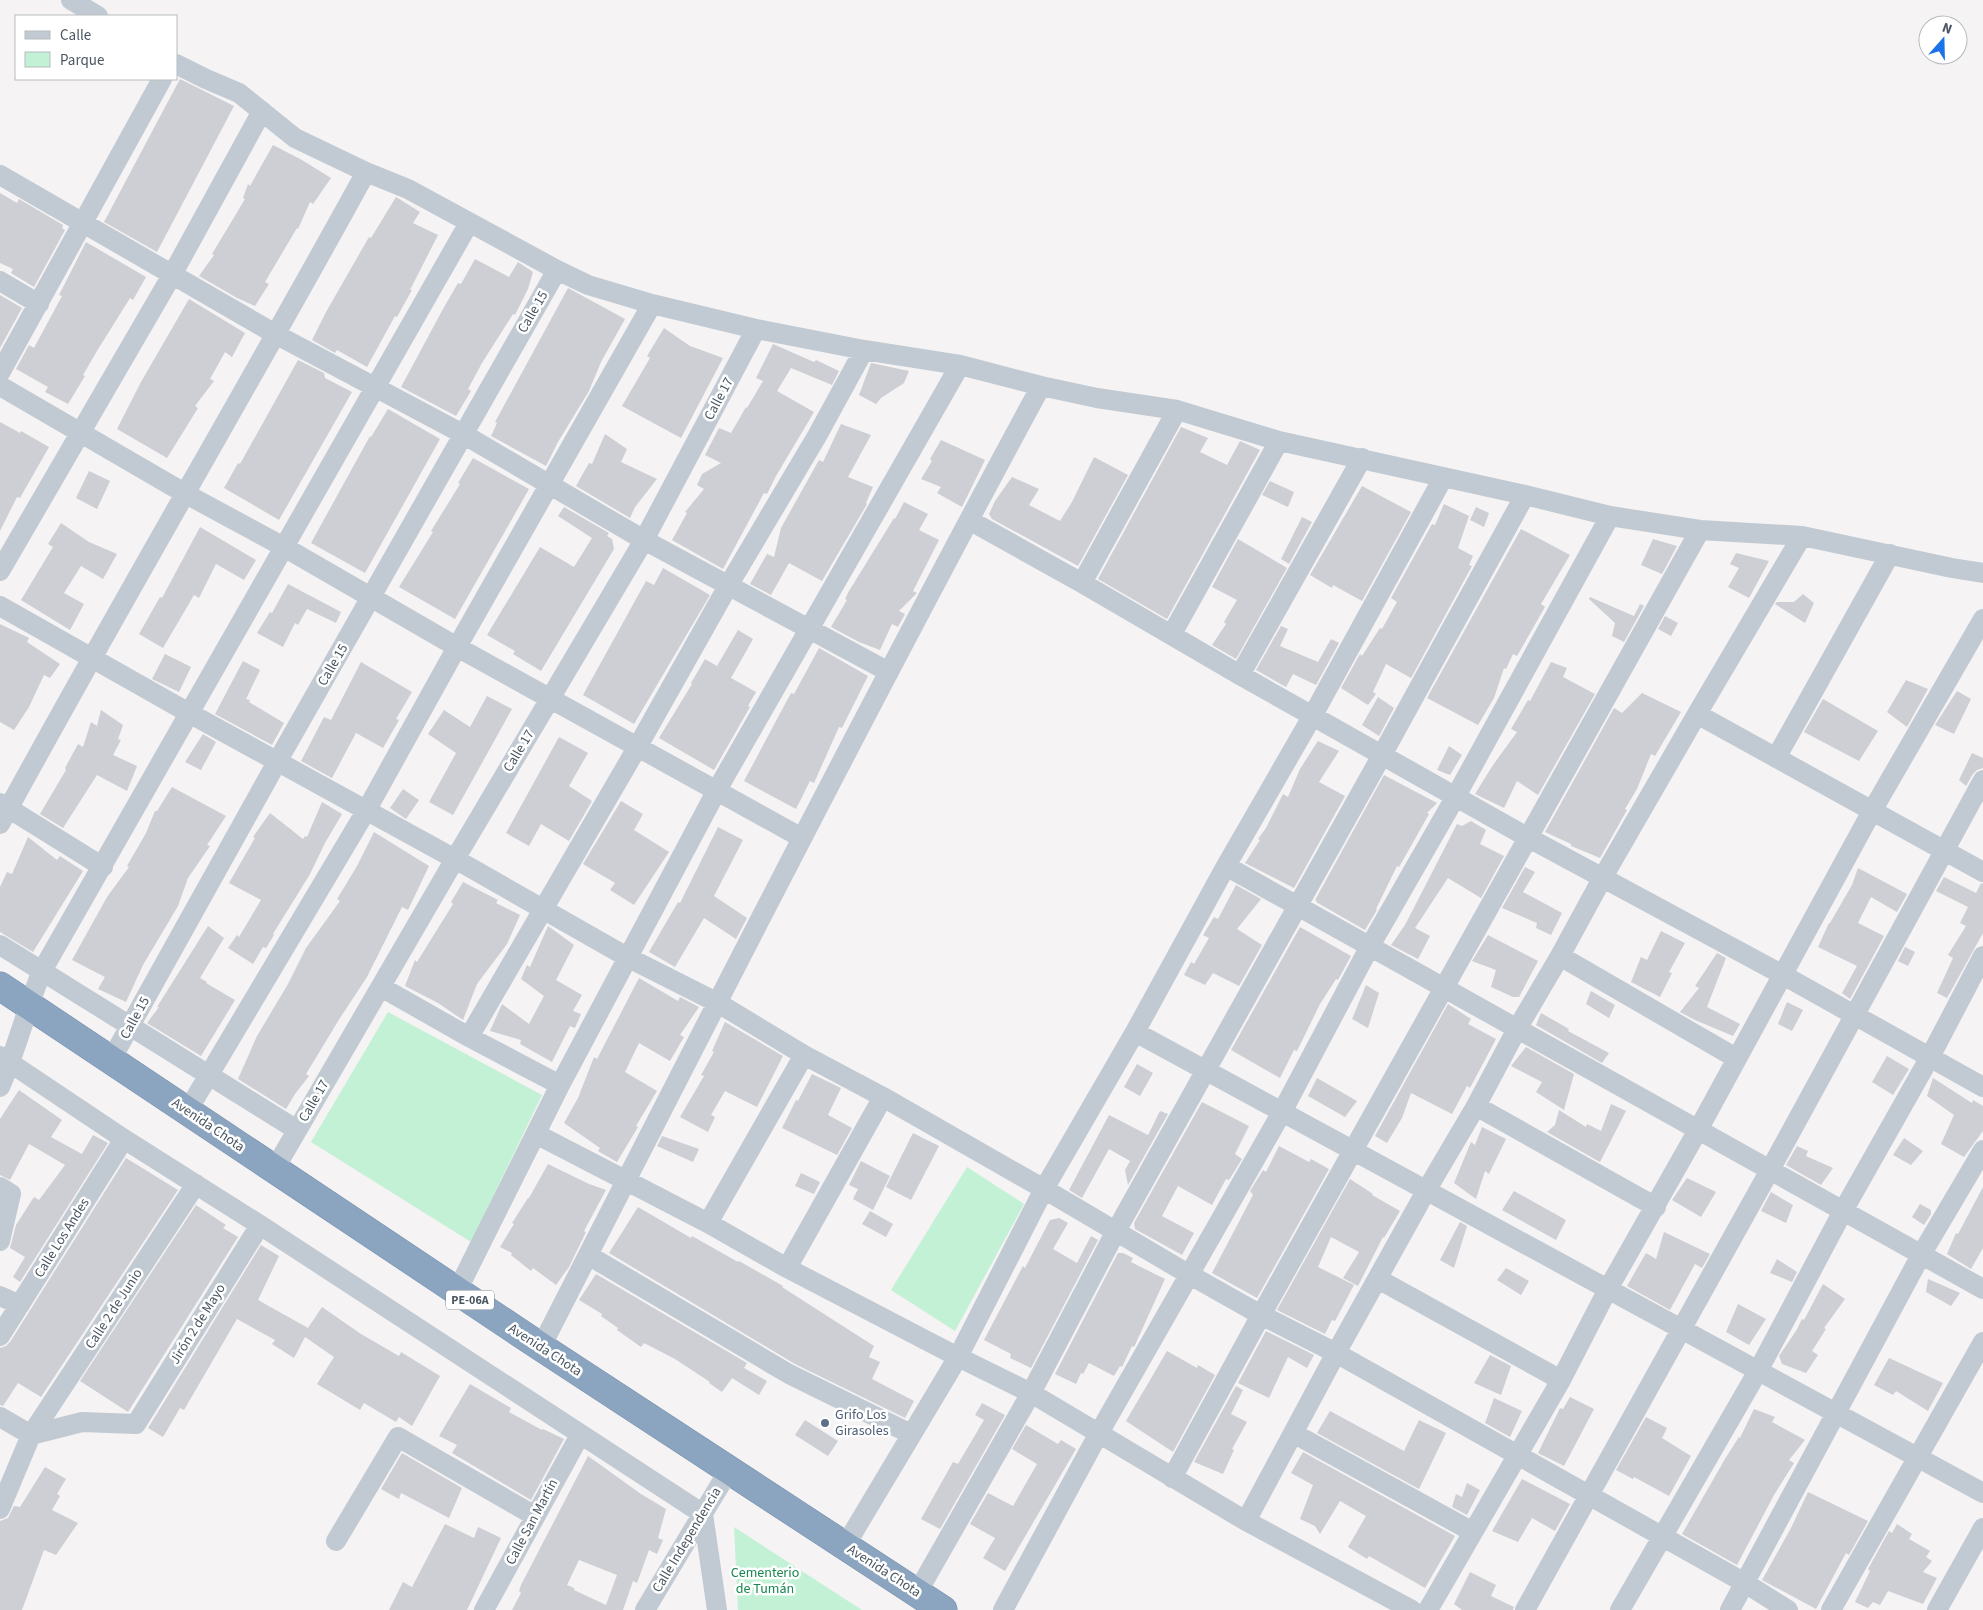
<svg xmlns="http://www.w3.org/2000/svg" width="1983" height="1610" viewBox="0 0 1983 1610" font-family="'Source Sans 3',sans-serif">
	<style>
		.green { fill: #c3f1d5 }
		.building { fill: #cdcfd5; fill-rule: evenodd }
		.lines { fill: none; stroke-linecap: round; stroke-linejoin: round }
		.highway-casing { stroke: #7690ad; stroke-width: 29 }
		.minor { stroke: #c1cad2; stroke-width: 20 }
		.highway { stroke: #8ba5c1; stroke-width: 28 }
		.service-dot { fill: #5c6f8a; stroke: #fff; stroke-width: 2 }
		.labels { text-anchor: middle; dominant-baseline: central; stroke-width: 5; stroke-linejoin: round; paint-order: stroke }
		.shield { fill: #fff; stroke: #808990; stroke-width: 1 }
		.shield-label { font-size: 12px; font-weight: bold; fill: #4a5661 }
		.street-label { font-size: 14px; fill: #4a5661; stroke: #fff }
		.service-label { font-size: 14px; fill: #4e5e75; stroke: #fff; text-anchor: start }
		.park-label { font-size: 14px; fill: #17864f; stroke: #fff }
	</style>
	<rect width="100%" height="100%" fill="#f5f3f3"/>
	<path class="green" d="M388,1012l154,83 -71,147 -160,-100z
		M967,1167l57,37 -69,127 -64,-41z
		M734,1527l128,83h-124z"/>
	<path class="building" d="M180,79l54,27 -77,146 -53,-30z
		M273,145l29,15 29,18 -18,26 -3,-2 -12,27 -1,-1 -32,54 4,2 -14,22 -18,-8 -38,-22 15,-21 -2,-1 33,-55 -2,-1 5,-14 2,2z
		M0,193l17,10 2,-4 44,26 -1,3 3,2 -31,57 -23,-14 2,-4 -13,-6z
		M396,197l24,15 -7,11 25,12 -28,55h2l-15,27 -2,-1 -28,51 -30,-17 -2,3 -23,-13 14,-28 43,-75 2,1z
		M86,242l60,35 -13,23 -3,-2 -33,53 -14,24 2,1 -17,28 -23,-12 3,-5 -32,-18 13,-24 5,3 28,-52 -3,-1z
		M475,259l34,18 9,-15 15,10 -5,17 -13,26 -2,-1 -31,49 -14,26 3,2 -15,25 -55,-29 42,-78 15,-26 3,1z
		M568,288l57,31 -24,43 -12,29 -31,51 -12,24 -55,-30 6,-13 -2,-1z
		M0,295l22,13 -22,40z
		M189,299l56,34 -13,24 -7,-5 -15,27 4,2 -19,25 3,2 -31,50 -50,-29 24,-47z
		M664,328l26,18 33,12 -42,80 -59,-32 28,-48 -3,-2z
		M773,344l41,18 2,-2 23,11 -7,14 -41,-17 -14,23 37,21 -38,64 -9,18 -3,-1 -41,76 -51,-29 15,-27 -2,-1 19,-23 -7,-4 5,-11 19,-11 -16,-8 14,-27 12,5 15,-26 1,1 16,-27 -7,-3z
		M298,360l26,13 1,5 27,14 -73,128 -55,-32 14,-25 2,1z
		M871,363l38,8 -5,12 -23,15 -5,6 -17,-9z
		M388,409l52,30 -75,134 -54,-30 59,-107 1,1z
		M0,422l20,11 1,-2 28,16 -29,51 -3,-1 -17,34z
		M841,424l30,11 -23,42 25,10 -7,16 1,1 -45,77 -33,-18 -18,32 -21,-11 17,-30 7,3 7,-29 38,-68 4,2z
		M1181,427l27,11 -8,14 27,13 13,-24 20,9 -93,169 -69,-40z
		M605,434l22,15 -6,13 36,17 -22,28 -5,11 -54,-32 13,-23 3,1z
		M941,440l44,20 -23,47 -25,-14 4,-6 -20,-8 11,-18 -2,-2z
		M1094,457l34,18 -50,91 -86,-47 -3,-5 6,-13 17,-24 27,12 -10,16 31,16 12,-19z
		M473,458l56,31 -74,130 -56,-32 34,-55 -2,-1 29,-47 -2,-1z
		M89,471l21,10 -13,28 -21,-11z
		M1270,481l24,11 -6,15 -26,-12z
		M1362,486l49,26 -49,89 -29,-16 -1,3 -22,-13z
		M904,502l24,12 -9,16 20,10 -26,51 4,2 -18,18 6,3 -7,13 -6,-3 -12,26 -21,-8 -28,-15 16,-27 -2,-1 4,-8 45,-73 1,1z
		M1444,504l25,12 -11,32 15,8 -4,9 3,1 -61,112 -25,-14 -13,28 3,2 -8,11 -27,-17 19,-34 2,2 18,-28 2,1 15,-27 -6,-4 41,-74 3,1z
		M564,507l45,26 -2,3 5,3 2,10 -73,122 -28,-17 2,-3 -28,-16 53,-88 34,20 18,-29 -34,-22z
		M1476,507l13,6 -5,14 -14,-7z
		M1302,517l10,5 -23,42 -8,-5z
		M61,523l28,19 28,12 -14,25 -22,-13 -17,27 20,11 -14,26 -49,-30 32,-53 -5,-3z
		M200,527l56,33 -12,20 -28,-16 -17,34 -5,-3 -31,53 -24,-14 21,-37 2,1z
		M1521,529l49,26 -29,49 4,3 -28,49 -4,-2 -7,15 -2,-1 -10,30 -16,27 -51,-27z
		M1238,539l49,29 -51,91 -24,-14 14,-21 -2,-2 13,-22 -25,-13z
		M1653,539l24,7 -15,28 -21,-9z
		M1736,553l33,8 -20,37 -21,-11 11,-19 -9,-4z
		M663,568l47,27 -76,129 -51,-29 63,-114 8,4z
		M288,584l53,28 -5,11 -29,-14 -9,16 -3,-2 -12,24 -26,-14 13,-21 2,1z
		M1803,594l11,9 -9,20 -30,-19 2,-2h17z
		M1590,597l44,19 6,-12 4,2 -20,36 -12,-6 3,-13 -26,-24z
		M1665,616l13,7 -7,13 -13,-7z
		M0,624l29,14 -2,4 33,22 -10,14 -6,-3 -15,32 -15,23 -14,-8z
		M1281,626l7,3 -8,17 38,16 13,-23 8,4 -23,42 -23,-11 -7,13 -30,-17z
		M738,630l15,9 -22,39 25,14 -8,14 2,1 -36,63 -55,-32 33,-54 -1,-1 14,-24 12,7z
		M819,648l49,28 -26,52 -3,-1 -25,56 -4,-2 -14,28 -52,-28 40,-75 7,-13 3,1z
		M165,654l26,13 -12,25 -27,-13z
		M243,661l17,9 -14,29 4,1 -1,2 35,21 -12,22 -57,-31z
		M361,662l51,30 -16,27 3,1 -16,28 -27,-15 -24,45 -31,-17 23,-44 7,3z
		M1551,662l16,6 -4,9 32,17 -57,101 -21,-14 -13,27 -29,-14 18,-29 24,-33 -6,-3 17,-29 2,1z
		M1906,680l22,9 -21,38 -20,-15z
		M1957,691l14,8 -17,35 -19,-9z
		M1642,693l39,19 -26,44 -4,-2 -14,35 -12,20 2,1 -27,48 -29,-12v-2l-26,-12 69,-124 8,5z
		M487,696l25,13 -59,106 -24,-13 27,-49 -28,-19 16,-24 26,17z
		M1378,697l16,11 -15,28 -17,-11z
		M1823,699l55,32 -19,30 -55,-29z
		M101,710l22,15 -5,14 3,1 -8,15 24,11 -10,25 -30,-16 -34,53 -23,-14 26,-44 -1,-2 13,-24 5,3 8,-25 6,4z
		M203,734l13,8 -15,28 -16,-8z
		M559,737l29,16 -19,33 23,15 -23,40 -28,-17 -12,22 -23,-13z
		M1318,741l21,10 -20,31 26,14 -51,92 -49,-25 15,-23 -2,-1 8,-11 17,-34 5,3 12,-28z
		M1449,746l13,9 -12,20 -13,-5z
		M1972,753l11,5v10l-6,2 -4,4 -7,12 -7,-6z
		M1384,775l53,28 -10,10 2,1 -22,39 -8,14 -2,-1 -21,43 1,1 -12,20 -49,-28 1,-1 -2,-1z
		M172,787l54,29 -19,29 3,1 -22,32 -10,28 -35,59 -17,37 -28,-13 7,-12 -33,-17 35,-63 22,-30 -2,-1 19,-33 9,-22h2z
		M403,789l16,11 -13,19 -16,-11z
		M621,801l22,13 -9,16 35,22 -35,53 -24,-15 5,-7 -32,-19z
		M322,802l20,12 -17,29 -15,31 -37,60 1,1 -8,13 -3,-1 -10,17 -25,-16 9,-13 2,2 22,-37 -32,-17 26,-45 -2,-1 17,-24 33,26 2,-3 2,1z
		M1471,821l15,9 -6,14 24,12 -23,42 -33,-20 -33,50 15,8 -12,23 -27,-14 14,-20 52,-101 5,2z
		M718,827l25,13 -29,56 33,22 -11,21 -32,-21 -29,49 -26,-15 29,-50 2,1z
		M374,832l55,34 -21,44 -6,-3 -35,70 -27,41 -34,56 3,2 -14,18 -9,15 -48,-30 19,-43 31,-52 18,-36 34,-47 -3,-2 20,-33z
		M28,837l29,23 3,-4 23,15 -50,81 -33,-20v-45l7,-15 5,2z
		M1525,867l10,5 -12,20 39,21 -11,22 -15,-7 1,-5 -35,-15z
		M1858,868l49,26 -10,18 -26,-15 -13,26 26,13 -34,63 -8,-6 15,-27 -39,-19 11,-24h1l22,-38z
		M1944,877l32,16 5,-10 2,1v49l-36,65 -10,-5 16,-35 -5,-3 18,-29 -6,-3 8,-16 -32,-16z
		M463,882l35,18 -2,3 24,12 -13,29 -30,40 -14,36 -25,-17 -33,-17 10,-26 2,2 36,-58 -2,-2z
		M1236,885l25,14 -24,30 25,16 -23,41 -26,-13 -8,12 -21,-10 7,-13 3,2 15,-26 -6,-3 11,-18 4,2z
		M208,926l16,12 -24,40 7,4 -1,1 29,17 -34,56 -54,-33 12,-16h-2l10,-16z
		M548,926l26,19 -18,35 26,15 -9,16 8,3 -6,14 -5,-2 -18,36 -32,-18 1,-4 -31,-9 12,-27 27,20 15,-28 -23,-17 6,-14 3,2z
		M1300,927l51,29 -13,24 -2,-1 -16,25 -23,47 -3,-1 -14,28 -49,-28z
		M1661,931l24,12 -16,29 3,1 -12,24 -29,-15 10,-25 6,3z
		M1488,935l50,26 -19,36h-6l-22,-10 5,-17 -24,-9z
		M1905,947l10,5 -7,14 -10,-5z
		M1717,953l9,5 -19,49 33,17 -7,12 -38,-16 -15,-8 19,-24 -4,-2z
		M639,978l39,23 2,-4 19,10 -19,28 4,2 -14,24 -31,-18 -14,29 32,19 -21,35 2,1 -21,35 -19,-11 2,-3 -36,-25 14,-25 16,-41 3,2z
		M1366,985l13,8 -11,35 -16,-9z
		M1591,991l24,14 -6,13 -23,-14z
		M1787,1002l16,8 -11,21 -14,-7z
		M1448,1004l23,15 -3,5 28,15 -26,49 -3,-2 -15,28 -41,-21 -9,25 -15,25 -12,-7z
		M1541,1013l28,16 -1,2 41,22 -7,10 -66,-38z
		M725,1022l58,34 -26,51 -32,-16 -14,24 4,2 -7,15 -28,-15 24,-41 -3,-1 13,-23 -2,-1z
		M1526,1047l48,27 -10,36 -28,-18 6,-10 -31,-16z
		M1887,1056l22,13 -16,26 -21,-13z
		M1137,1064l16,9 -13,23 -16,-9z
		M812,1074l29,14 -13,27 24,13 -15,27 -55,-27 14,-28 2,1z
		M1317,1078l40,23 -12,16 -37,-21z
		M1933,1078l39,25 1,-3 10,6v25l-19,26 -23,-13 13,-29 -27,-19z
		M19,1090l43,30 -11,17 31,17 11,-19 15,8 -88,139 -7,-5 12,-20 -15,-9 6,-23 18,-28 5,3 26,-35 -36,-21 -19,36 -10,-5v-56z
		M1202,1102l47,24 -14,28 7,5 -13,21 -3,-1 -14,26 -34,-19 -16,30 32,17 -12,22 -47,-26 -1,-6z
		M1611,1104l15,7 -26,51 -53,-30 8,-7 4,-15 27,17 1,-3 14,7z
		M1160,1111l8,3 -40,71 -3,-15 5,-9 -21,-12 -27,49 -13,-8 40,-75 39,20z
		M1482,1127l24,12 -17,35 -4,-3 -9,28 -22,-16 17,-41 4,3z
		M913,1133l26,13 -28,54 -25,-13z
		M662,1136l37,13 -6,13 -36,-16z
		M1904,1138l19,13 -12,14 -18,-10z
		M1279,1146l30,16 2,-3 18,10 -72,129 -45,-25 41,-78 -3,-4 13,-21 3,2z
		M1797,1146l11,5 -2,5 27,12 -12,17 -35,-20z
		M126,1158l52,32 -137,207 -23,-14 -15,23 -3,-1v-57l6,-2 4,-4z
		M861,1161l29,15 -17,34 -20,-11 5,-10 -9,-4z
		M548,1164l41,20 17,6 -22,41 2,1 -17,35 -13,18 -23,-17 -2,3 -20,-16 1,-2 -12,-6 14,-23 -2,-1 16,-25h1z
		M801,1173l19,9 -6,12 -19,-8z
		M1687,1178l29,14 -15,25 -29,-17z
		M1350,1179l23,15 -1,1 28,16 -16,27 -1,-1 -25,49 -15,-8 16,-26 -28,-15 -13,30 36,18 -19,36 -3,-1 -7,14 -48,-24z
		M1983,1187v61l-12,21 -24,-15 9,-21 2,1z
		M1514,1191l52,29 -10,20 -54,-30z
		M1771,1192l22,13 -7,18 -25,-12z
		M1920,1204l11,6v4l-7,11 -12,-8z
		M196,1205l30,20 -3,3 15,9 -110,175 -48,-31z
		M638,1207l53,31 1,-2 46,26 1,-1 44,25 -1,1 92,59 -5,11 11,5 -8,17 42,22 -9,17 -110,-54 -186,-111z
		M870,1211l23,13 -7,13 -24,-13z
		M1059,1218l9,5 -15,26 24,14 14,-27 7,4 -67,128 -21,-10 1,-4 -27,-14 39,-74 2,2 25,-48z
		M1460,1222l7,4 -13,42 -14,-8z
		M1664,1232l46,22 -8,14 -7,-4 -25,46 -43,-24 19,-33 10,6z
		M261,1245l18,11 -21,44 50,28 14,-21 39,27 38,22 2,-4 39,24 -28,50 -13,-9 -3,5 -32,-19 -4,7 -43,-26 17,-27 -29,-20 -11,21 -22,-14 3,-4 -38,-21 -53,91 -4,-2 -17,29 -15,-9z
		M1118,1253h5l10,5 -2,4 34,17 -30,66 -1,2 -2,-1 -10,21 -2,-1 -6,10 -25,-13 -6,11 -2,-1 -5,11 -21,-10z
		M1777,1259l20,13 -5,10 -22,-9z
		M1506,1268l23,13 -8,14 -24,-15z
		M596,1274l151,89 -3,5 23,13 -8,14 -27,-17 -10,14 -13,-9 1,-1 -35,-23 -31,-16 -3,4 -24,-17 1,-2 -17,-12 1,-2 -23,-14z
		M1928,1279l23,10 9,4 -9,13 -25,-14z
		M1823,1284l22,15 -21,29 2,1 -14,22 6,4 -12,18 -24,-9 -3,-8 17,-25 6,-12 2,1z
		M1738,1304l28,15 -17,26 -23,-13z
		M1266,1331l48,24 -7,13 -19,-11 -19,41 -31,-15z
		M1167,1351l30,17 1,-3 17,10 -42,77 -47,-31z
		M1490,1355l21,11 -10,29 -27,-12z
		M1889,1358l54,25 -15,28 -32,-20 -3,4 -19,-10z
		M470,1384l41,24 -2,4 33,18 1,-1 21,10 -33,61 -79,-47 5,-8 -18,-9z
		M1236,1386l7,4 -12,24 16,8 -15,27 2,1 -11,24 -29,-12z
		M1570,1397l24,12 -30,57 -26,-13 22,-45 3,1z
		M1494,1398l28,13 -12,26 -25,-14z
		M982,1403l23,12 -65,114 -19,-10 32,-57 5,2 26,-44 -9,-5z
		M1754,1409l21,8 -3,5 33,18 -16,20 5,3 -20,32 -37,70 -55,-31 43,-75 14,-22 1,1z
		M1330,1411l74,40 15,-31 27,13 -27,56 -102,-56z
		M1646,1417l21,11 -5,10 29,18 -22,40 -35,-19 -1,2 -17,-9z
		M805,1420l33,21 -10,15 -33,-21z
		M1026,1425l32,19 3,-4 15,9 -71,122 -22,-13 12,-20 -25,-14 18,-31 25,13 24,-42 -25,-15z
		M1303,1452l152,84 -30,52 -56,-32 -2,3 -19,-12 18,-31 -26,-15 -20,33 -5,-8 -15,-7 13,-34 -22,-12z
		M402,1453l60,35 -13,30 -48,-25 -2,6 -18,-10z
		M588,1456l53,38 25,15 -8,29 5,2 -6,14 -8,-4 -12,33 -4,-2 -10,29h-111l9,-17 -2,-2 2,-6zM579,1560l38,15 -11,30 -32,-15v-2l-7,-3z
		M45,1467l21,12 -9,15 3,2 -8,14 26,13 -22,32 -12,-5 -22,60h-22v-89l8,-3 6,-12 6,1z
		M1522,1479l48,25 -15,27 -23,-13 -14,24 -26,-11z
		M1467,1483l13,7 -13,25 -15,-8 4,-13 6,3z
		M1808,1492l60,29 -19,34 -3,-2 -30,56 -54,-29 29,-52z
		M445,1524l29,14 4,-11 23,11 -34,72h-78l14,-28 9,5z
		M1897,1524l15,10 -3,5 21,12 -4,6 6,4 -9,11 14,6 -14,26 -35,-13 -8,14 -7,-3 -5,6 -13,-6 15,-31 -2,-2 21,-38 3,2z
		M1470,1572l26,13 -5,11 23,11 -1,3h-51l-8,-6z"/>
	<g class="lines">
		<defs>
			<path id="highway" d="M0,986l541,361 402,263"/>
		</defs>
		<use href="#highway" class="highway-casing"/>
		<path class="minor" d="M71,0l27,16
			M176,64l30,15 33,14 56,45 71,34 42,17 149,81 31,15 64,19 104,25 108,21 96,15 81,21 56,12 80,12 102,31 246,54 85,21 90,14 102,6 150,32 31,5
			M0,175l277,160 186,99 181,106 245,132
			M0,281l39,23
			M0,373l162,-294
			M0,386l186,108 98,53 173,100 345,191
			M969,520l113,63 158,92 287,162 256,138 200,112
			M0,571l172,-296 90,-164
			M1082,583l95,-173
			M0,606l189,107 266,146 172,98 91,46 86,52 79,42 161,92 146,86 71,40 75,38 409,230 43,27
			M1172,634l107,-193
			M1240,675l122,-217
			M1697,714l286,158
			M1776,758l114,-204
			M0,803l103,64
			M0,824c119,-219 246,-433 366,-652
			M1226,866l757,423
			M0,945l297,185
			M1560,956l176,102
			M381,987l88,50 91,48
			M1135,1032l848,461
			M469,1037l169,-291 90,-160 89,-150 47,-86
			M0,1056l124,83 136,86 443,289 14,96
			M111,1060l166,-298 280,-492
			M0,1087c17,-38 26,-78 42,-116l427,-748
			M1476,1106l180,101
			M188,1110l178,-299 91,-164 195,-343
			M536,1134l172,89 79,45 171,89 73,36 215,128 166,89
			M274,1170l181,-311 189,-319 112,-211
			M0,1187l11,7 -11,47
			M708,1223l96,-168
			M588,1255l201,119 122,60
			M787,1268l96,-171
			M1378,1279l183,101
			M457,1291l103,-206 157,-295 243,-425
			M0,1296l20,9
			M0,1336l124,-197
			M541,1347c164,-321 328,-643 500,-961
			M0,1417l31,18 51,-13 54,2 124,-199
			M1293,1433l180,99
			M1172,1478l89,-163 439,-785
			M0,1509l31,-74 165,-251
			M1246,1521l90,-168 90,-162 50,-85 41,-77 43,-73 43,-79 94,-163 105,-178
			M336,1541l62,-104 137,79
			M845,1546l113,-189 86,-168 91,-157 91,-166 87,-151 130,-237
			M917,1593l114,-200 85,-162 266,-476 143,-260
			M484,1610l96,-175
			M645,1610l84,-140
			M1003,1610l96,-177 183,-321 88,-166 86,-150 154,-280
			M1428,1610l133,-230 47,-91 90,-159 174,-319 111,-192
			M1525,1610l245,-440 213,-390
			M1620,1610l138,-239 85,-160 87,-154 53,-101
			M1730,1610l191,-355 62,-105
			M1831,1610l152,-268
			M1937,1610l46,-82"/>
		<use href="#highway" class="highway"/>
	</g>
	<circle class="service-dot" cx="825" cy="1423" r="5"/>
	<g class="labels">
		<rect class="shield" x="446" y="1290.5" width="48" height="19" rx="4"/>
		<g class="shield-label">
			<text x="470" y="1300">PE-06A</text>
		</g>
		<g class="street-label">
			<text transform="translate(533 312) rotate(-60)">Calle 15</text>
			<text transform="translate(719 399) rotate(-62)">Calle 17</text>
			<text transform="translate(333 665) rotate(-60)">Calle 15</text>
			<text transform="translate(519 751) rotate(-59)">Calle 17</text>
			<text transform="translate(135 1018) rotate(-61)">Calle 15</text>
			<text transform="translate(314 1101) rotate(-60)">Calle 17</text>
			<text transform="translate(208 1125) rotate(34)">Avenida Chota</text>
			<text transform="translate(62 1238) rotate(-58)">Calle Los Andes</text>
			<text transform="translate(114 1309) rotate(-57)">Calle 2 de Junio</text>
			<text transform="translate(198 1324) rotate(-58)">Jirón 2 de Mayo</text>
			<text transform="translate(545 1350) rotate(33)">Avenida Chota</text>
			<text transform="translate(532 1522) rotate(-62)">Calle San Martín</text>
			<text transform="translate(687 1540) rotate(-59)">Calle Independencia</text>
			<text transform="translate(884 1571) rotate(33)">Avenida Chota</text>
		</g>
		<g class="service-label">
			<text x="835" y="1415">Grifo Los<tspan x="835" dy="16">Girasoles</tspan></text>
		</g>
		<g class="park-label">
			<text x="765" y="1573">Cementerio<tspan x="765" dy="16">de Tumán</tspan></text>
		</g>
	</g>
	<rect x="15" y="15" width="162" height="65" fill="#ffffff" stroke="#b7bbc0"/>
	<rect x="25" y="31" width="25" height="8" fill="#c1cad2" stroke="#b7bbc0"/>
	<text x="60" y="40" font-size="15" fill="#4a5661">Calle</text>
	<rect x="25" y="52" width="25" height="15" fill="#c3f1d5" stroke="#b7bbc0"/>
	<text x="60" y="65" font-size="15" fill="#4a5661">Parque</text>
	<g transform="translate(1943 40) rotate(20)"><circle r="24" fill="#ffffff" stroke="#b7bbc0"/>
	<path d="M0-4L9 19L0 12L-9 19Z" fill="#1a73e8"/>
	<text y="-8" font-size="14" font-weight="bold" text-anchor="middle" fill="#4a5661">N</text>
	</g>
</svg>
